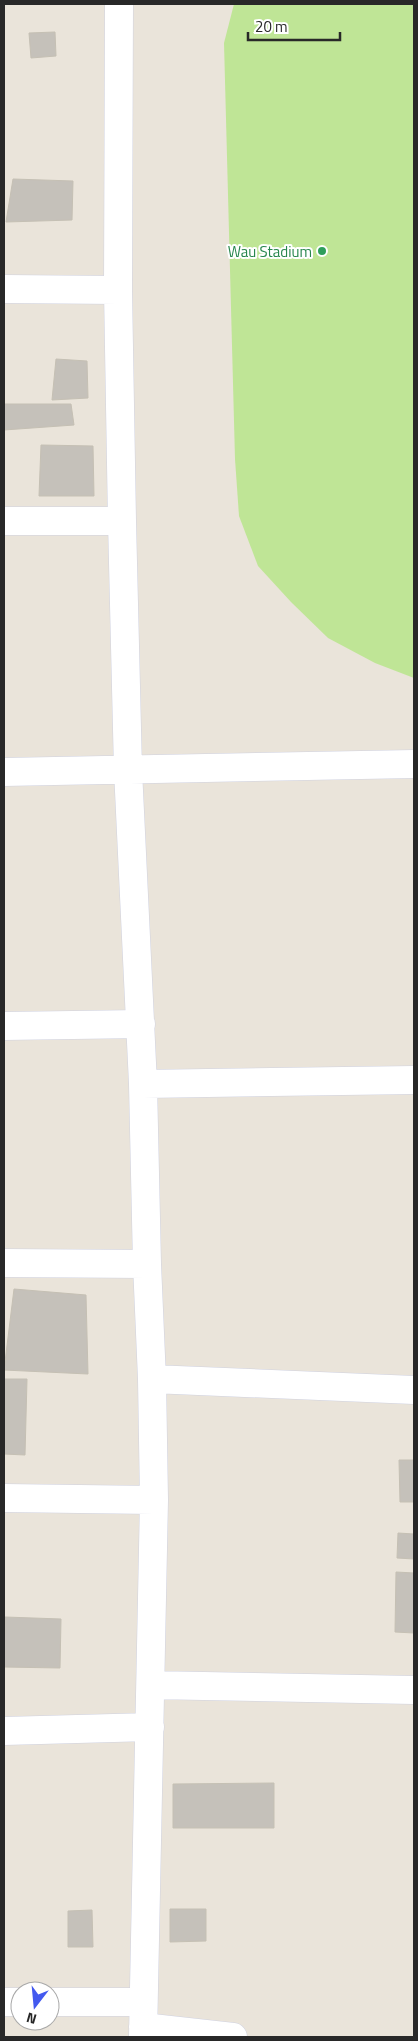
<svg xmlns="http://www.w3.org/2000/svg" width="418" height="2041" viewBox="0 0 418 2041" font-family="'Titillium Web',sans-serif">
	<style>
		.pitch { fill: #bfe596 }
		.building { fill: #c5c1ba; stroke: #c5c0b4 }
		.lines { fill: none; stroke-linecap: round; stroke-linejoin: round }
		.minor-casing { stroke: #d0d2e0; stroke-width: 29 }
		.minor { stroke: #fff; stroke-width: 28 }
		.leisure-dot { fill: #2e9e5b; stroke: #fff; stroke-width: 2 }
		.labels { text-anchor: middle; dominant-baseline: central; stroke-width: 4; stroke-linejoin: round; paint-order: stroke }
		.leisure-label { font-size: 15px; fill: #27864d; stroke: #fff; text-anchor: end }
	</style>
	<rect width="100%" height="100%" fill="#eae4da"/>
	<path class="pitch" d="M234,4h180v674l-39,-15 -47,-25 -37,-36 -33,-36 -19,-50 -4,-57 -11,-416z"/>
	<path class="building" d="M55,32l1,24 -25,2 -2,-25z
		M13,179l60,2 -1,39 -66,2z
		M56,359l31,2 1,37 -36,2z
		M4,404h67l3,21 -70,5z
		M41,445l52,1 1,50h-55z
		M14,1289l72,6 2,79 -84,-4z
		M4,1379h23l-2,76 -21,-1z
		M399,1460h15v42h-14z
		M398,1533l16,1v25l-17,-1z
		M396,1572l18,1v60l-19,-1z
		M5,1617l56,2 -1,49 -56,-1z
		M274,1783v45h-101v-44z
		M170,1909h36v32l-36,1z
		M92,1910l1,37h-25v-36z"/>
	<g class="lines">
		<defs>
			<path id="minor" d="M119,4l-1,286 4,231 6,249 15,314 4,180 5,115 2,121 -11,537
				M4,289l114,1
				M4,521h118
				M4,772l410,-8
				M4,1026l137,-2
				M143,1084l271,-4
				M4,1263l143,1
				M152,1379l262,11
				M4,1498l150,2
				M151,1685l263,5
				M4,1731l146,-4
				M4,2002h16
				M50,2002h93
				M143,2027l90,10"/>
		</defs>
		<use href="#minor" class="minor-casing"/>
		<use href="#minor" class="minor"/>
	</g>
	<circle class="leisure-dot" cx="322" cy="251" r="5"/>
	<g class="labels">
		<g class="leisure-label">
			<text x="312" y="251">Wau Stadium</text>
		</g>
	</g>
	<rect width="418" height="2041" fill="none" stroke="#282828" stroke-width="10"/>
	<g transform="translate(35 2006) rotate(196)"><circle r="24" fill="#ffffff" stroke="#a9a9a9"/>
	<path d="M0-4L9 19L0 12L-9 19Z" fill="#4359ef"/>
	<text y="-8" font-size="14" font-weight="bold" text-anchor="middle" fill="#282828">N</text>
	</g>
	<path d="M248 32v8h92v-8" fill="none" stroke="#282828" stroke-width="2.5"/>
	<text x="255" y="32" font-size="15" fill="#282828" stroke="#ffffff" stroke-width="4" paint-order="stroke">20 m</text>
</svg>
